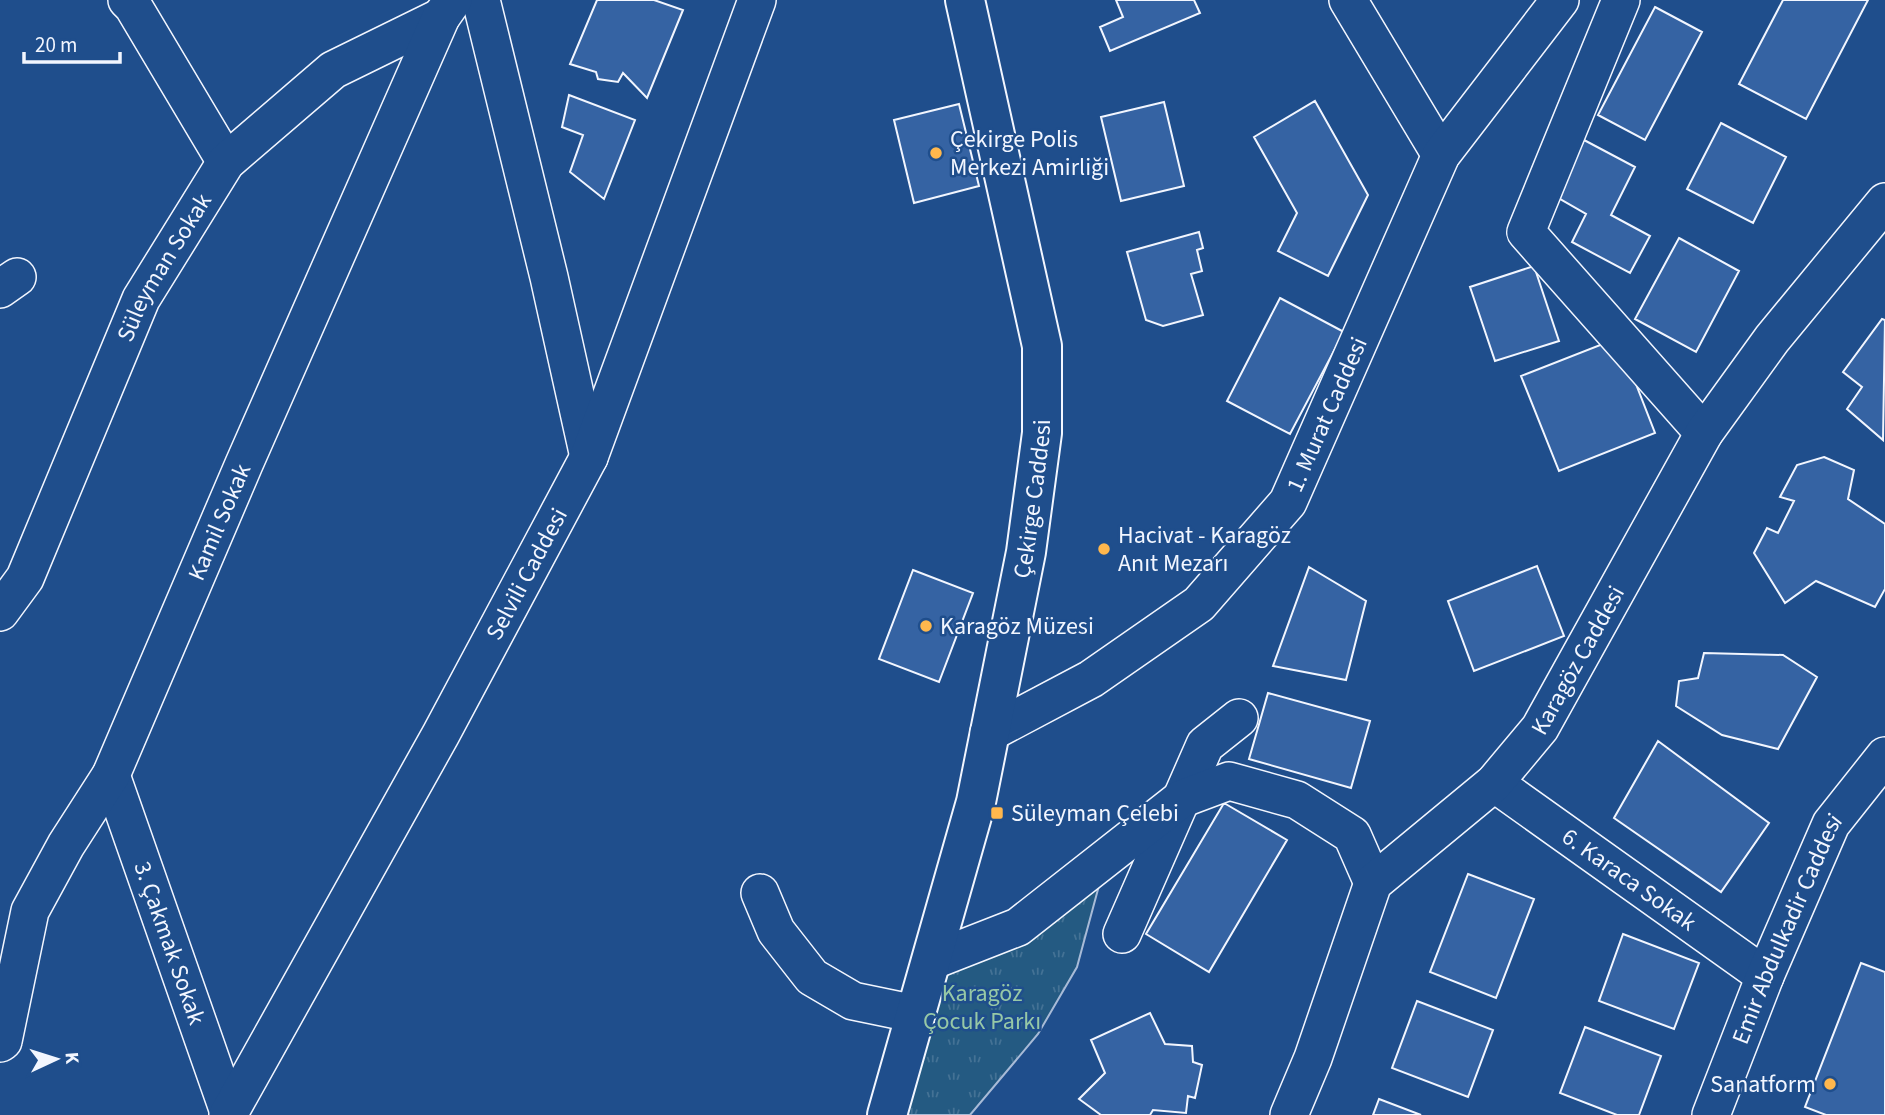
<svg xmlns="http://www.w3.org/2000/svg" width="1885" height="1115" viewBox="0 0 1885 1115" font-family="'Source Sans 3',sans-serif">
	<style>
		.park { fill: url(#park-tufts); stroke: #a8bbd7; stroke-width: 2 }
		.building { fill: #3563a3; stroke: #f2f6ff; stroke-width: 2 }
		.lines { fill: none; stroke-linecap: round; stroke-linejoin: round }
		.minor-casing { stroke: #f2f6ff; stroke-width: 40 }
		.major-casing { stroke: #f2f6ff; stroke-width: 42 }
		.minor { stroke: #1f4e8c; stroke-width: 37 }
		.major { stroke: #1f4e8c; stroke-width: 38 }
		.poi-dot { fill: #ffb74d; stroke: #1f4e8c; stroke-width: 2.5 }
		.labels { text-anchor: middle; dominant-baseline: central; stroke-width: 5; stroke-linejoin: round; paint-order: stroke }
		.poi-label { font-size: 24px; fill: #f2f6ff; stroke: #1f4e8c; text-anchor: start }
		.street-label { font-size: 24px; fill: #f2f6ff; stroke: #1f4e8c }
		.park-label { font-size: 24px; fill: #97c8a6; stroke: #1f4e8c }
	</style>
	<defs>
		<pattern id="park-tufts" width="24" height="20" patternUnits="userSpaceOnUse" patternTransform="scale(1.75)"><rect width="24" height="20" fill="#245a82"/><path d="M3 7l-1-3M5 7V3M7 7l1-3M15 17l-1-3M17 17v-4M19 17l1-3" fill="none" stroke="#447295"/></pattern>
	</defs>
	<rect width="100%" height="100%" fill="#1f4e8c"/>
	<path class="park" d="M1107,856l-30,111 -39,67 -68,81h-83l44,-154z"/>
	<path class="building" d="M597,0h57l29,10 -36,88 -24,-25 -5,9 -20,-3 -2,-7 -26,-8z
		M1116,0h78l6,13 -90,38 -10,-24 23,-10z
		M1783,0h85l-62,119 -67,-35z
		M1655,7l47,25 -57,108 -47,-25z
		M569,95l66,25 -31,79 -34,-27 13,-37 -21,-8z
		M1315,101l53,94 -40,81 -50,-25 19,-38 -43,-76z
		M1164,102l20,84 -63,15 -20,-84z
		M959,104l20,82 -65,17 -20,-83z
		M1721,123l65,34 -33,66 -66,-34z
		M1584,140l51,27 -24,48 39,21 -20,37 -58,-31 14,-28 -31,-18z
		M1199,232l4,16 -6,2 5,21 -11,3 12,41 -40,11 -17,-6 -19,-68z
		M1679,238l60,33 -43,81 -61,-33z
		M1534,266l25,75 -64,20 -25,-74z
		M1280,298l64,34 -54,102 -63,-33z
		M1882,319l3,1 -2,120 -36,-31 15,-22 -19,-15z
		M1618,338l37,95 -96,38 -38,-95z
		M1824,457l30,13 -6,29 37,25v65l-10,18 -59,-26 -31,22 -31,-50 13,-25 11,5 16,-32 -14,-4 17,-32z
		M1537,566l27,70 -90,35 -26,-70z
		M1309,567l57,34 -20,79 -73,-14z
		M913,570l60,23 -34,89 -60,-23z
		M1704,653l79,2 34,22 -39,72 -56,-14 -46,-29 3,-25 19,-3z
		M1268,693l102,28 -19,67 -102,-29z
		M1658,741l111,82 -48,69 -107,-74z
		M1224,803l63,37 -78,132 -63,-38z
		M1468,874l66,25 -38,99 -66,-26z
		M1623,934l76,29 -25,66 -75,-28z
		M1861,963l24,9v143h-59l-21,-8z
		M1417,1001l76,29 -25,67 -76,-29z
		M1150,1013l15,31 27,2 1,16 9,3 -7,33 -7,-2 -2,17 -33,-3 -3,5h-49l-22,-16 26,-26 -14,-33z
		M1585,1027l76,29 -22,59h-22l-57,-22z
		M1379,1099l42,16h-48z"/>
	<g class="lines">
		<defs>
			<g id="minor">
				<path d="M127,0l6,6 93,156"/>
				<path d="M481,0l68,277 40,180"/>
				<path d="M1348,0l93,155"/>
				<path d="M1621,0l-95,232 178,201"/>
				<path d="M0,289l17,-12"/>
				<path id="s1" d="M0,612l25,-34 116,-279 85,-137 107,-92 108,-53"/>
				<path id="s2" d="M989,733l102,-54 108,-75 89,-102 153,-347 119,-155"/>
				<path id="s3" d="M111,775l118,337"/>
				<path id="s4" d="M1494,783l271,193"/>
				<path d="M760,893l16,38 36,46 41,24 63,13"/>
				<path d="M1122,934l83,-189 34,-27"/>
				<path d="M931,961l87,-34 163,-128 48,-18 68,19 55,35 21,48"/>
				<path id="s5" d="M0,1043l3,-2 27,-130 36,-66 45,-70 133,-311 197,-447 12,-17"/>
				<path id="s6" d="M228,1115l213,-381 148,-277 168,-457"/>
				<path id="s7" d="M1289,1115l24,-57 60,-175 121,-100 46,-55 164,-295 68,-94 113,-137"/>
				<path id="s8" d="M1711,1115l54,-139 66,-152 54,-68"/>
			</g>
			<g id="major">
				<path id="s9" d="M887,1115l89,-313 50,-250 16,-119v-87l-77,-346"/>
			</g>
		</defs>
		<use href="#minor" class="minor-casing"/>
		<use href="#major" class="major-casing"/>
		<use href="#minor" class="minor"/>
		<use href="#major" class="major"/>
	</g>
	<g class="poi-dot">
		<circle cx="936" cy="153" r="7"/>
		<circle cx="1104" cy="549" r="7"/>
		<circle cx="926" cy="626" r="7"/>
		<rect x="990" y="806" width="14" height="14" rx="3.5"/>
		<circle cx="1830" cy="1084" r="7"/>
	</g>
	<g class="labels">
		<g class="poi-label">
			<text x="950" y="139">Çekirge Polis<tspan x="950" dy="28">Merkezi Amirliği</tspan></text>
			<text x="1118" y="535">Hacivat - Karagöz<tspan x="1118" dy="28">Anıt Mezarı</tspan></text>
			<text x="940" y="626">Karagöz Müzesi</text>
			<text x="1011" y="813">Süleyman Çelebi</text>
			<text x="1816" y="1084" text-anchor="end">Sanatform</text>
		</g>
		<g class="street-label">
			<text stroke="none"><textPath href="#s1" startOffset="383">Süleyman Sokak</textPath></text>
			<text stroke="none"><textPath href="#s2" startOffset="478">1. Murat Caddesi</textPath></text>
			<text stroke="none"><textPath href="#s9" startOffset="634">Çekirge Caddesi</textPath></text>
			<text stroke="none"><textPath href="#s5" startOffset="570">Kamil Sokak</textPath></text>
			<text stroke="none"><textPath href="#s6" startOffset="618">Selvili Caddesi</textPath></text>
			<text stroke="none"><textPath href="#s7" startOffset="553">Karagöz Caddesi</textPath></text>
			<text stroke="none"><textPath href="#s4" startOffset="166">6. Karaca Sokak</textPath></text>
			<text stroke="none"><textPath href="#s8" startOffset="201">Emir Abdulkadir Caddesi</textPath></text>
			<text stroke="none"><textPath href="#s3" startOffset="178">3. Çakmak Sokak</textPath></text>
		</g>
		<g class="park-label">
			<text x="982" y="993">Karagöz<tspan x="982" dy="28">Çocuk Parkı</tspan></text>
		</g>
	</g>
	<g transform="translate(56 1059) rotate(86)" stroke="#1f4e8c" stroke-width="5" paint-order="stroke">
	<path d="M0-5L12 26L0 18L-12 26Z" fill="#f2f6ff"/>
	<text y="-10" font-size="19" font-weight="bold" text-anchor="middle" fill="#f2f6ff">K</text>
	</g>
	<path d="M24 52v10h96v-10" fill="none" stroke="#f2f6ff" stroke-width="3.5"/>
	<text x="35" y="52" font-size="21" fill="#f2f6ff" stroke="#1f4e8c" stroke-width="5" paint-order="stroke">20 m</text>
</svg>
